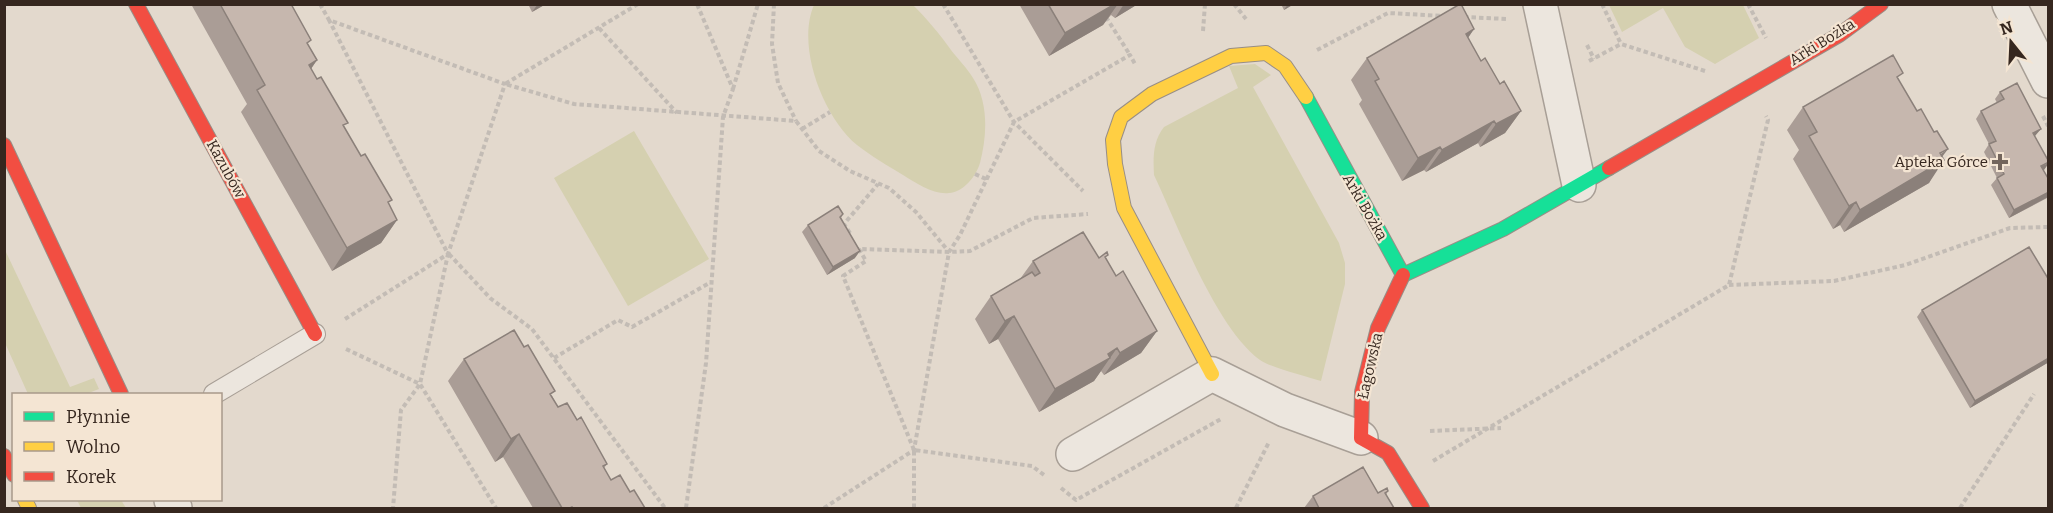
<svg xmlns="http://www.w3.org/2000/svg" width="2053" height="513" viewBox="0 0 2053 513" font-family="Bitter,serif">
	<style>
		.green { fill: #d5d0b0 }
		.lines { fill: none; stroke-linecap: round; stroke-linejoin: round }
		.lane-casing { stroke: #a89f96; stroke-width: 22 }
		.street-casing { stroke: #a89f96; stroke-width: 36 }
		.fast-casing { stroke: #988e86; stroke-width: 16 }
		.slow-casing { stroke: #988e86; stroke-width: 16 }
		.jam-casing { stroke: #988e86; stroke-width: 16 }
		.path { stroke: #c3bcb5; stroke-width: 4; stroke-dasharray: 4.5 3; stroke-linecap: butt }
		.lane { stroke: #ece6de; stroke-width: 20 }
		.street { stroke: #ece6de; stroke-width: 33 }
		.fast { stroke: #16e098; stroke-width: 14 }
		.slow { stroke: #ffcf43; stroke-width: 14 }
		.jam { stroke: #f24e42; stroke-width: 14 }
		.wall { fill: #aa9d96 }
		.shaded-wall { fill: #8b807a }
		.building { fill: #c6b7ae; stroke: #8b807a; stroke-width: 1.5 }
		.poi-dot { fill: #73655c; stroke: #f4e5d3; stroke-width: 2 }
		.labels { text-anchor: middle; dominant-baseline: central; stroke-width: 4.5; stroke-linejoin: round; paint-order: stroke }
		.street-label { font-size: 15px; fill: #36271f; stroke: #f4e5d3 }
		.poi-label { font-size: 15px; fill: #36271f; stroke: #f4e5d3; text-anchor: end }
	</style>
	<rect width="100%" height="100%" fill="#e3d9cd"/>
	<path class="green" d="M814,5h99c14,14 26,28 38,45 7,9 16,18 22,28 16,25 14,58 7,85 -4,13 -16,29 -31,30 -15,2 -33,-10 -46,-18 -15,-9 -32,-19 -46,-30 -34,-28 -61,-99 -43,-140z
		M1609,5h134l16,33 -44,26 -30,-17 -22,-39 -41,24z
		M1255,64l16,11 -18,12 86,156 6,20v21l-24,97c-16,-5 -49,-13 -61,-21 -44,-32 -82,-134 -106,-185 -1,-18 -1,-34 10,-48l74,-39 -9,-22z
		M634,131l75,128 -81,47 -74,-128z
		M5,250l65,137 24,-9 5,11 -13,5h-58l-23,-51z
		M77,500h44l5,8h-45z"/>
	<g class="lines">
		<defs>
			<path id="lane" d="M214,394l101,-60"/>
			<path id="street" d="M1540,4l39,181
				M2009,4l39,77
				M1073,454l139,-80 73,36 76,28
				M171,500l4,8"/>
			<path id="fast" d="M1306,97l97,178 100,-46 106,-61"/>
			<path id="slow" d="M1212,374l-88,-166 -9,-44 -2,-24 8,-23 31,-23 79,-38 35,-3 19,13 21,31
				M25,500l4,8"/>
			<path id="jam" d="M136,4l179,330
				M4,145l117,249
				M1609,168l230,-133 42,-31
				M1403,275l-25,53 -16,64 -1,46 27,15 34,55
				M4,456l10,19"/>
		</defs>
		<use href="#lane" class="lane-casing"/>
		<use href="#street" class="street-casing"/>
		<use href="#fast" class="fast-casing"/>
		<use href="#slow" class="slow-casing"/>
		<use href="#jam" class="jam-casing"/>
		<path class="path" d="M320,4l9,16
			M638,4l-133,80 69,20 222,17 23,30 31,20 39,17 27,24 33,40
			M774,4l-2,40 6,39 18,38
			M943,4l71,118 69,69
			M1234,4l12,15
			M1602,4l19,40
			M1748,4l18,34
			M1106,17l24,38
			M1464,17l43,2
			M599,28l78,85
			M1203,31l2,-27
			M1587,45l7,14
			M1317,50l71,-37 56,3
			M1589,61l32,-17 84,27
			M733,89l25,-85
			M2043,116l5,10
			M802,129l28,-17
			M975,174l11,5
			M850,233l-6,-9 34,-40
			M449,254l41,44 42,31 133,179
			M1729,285l105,-4 71,-16 105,-37 38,-1
			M345,319l103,-65 57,-170 -176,-64 119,234 -28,130 -19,26 -8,98
			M346,349l74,35 76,124
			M554,358l64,-38 14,7 79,-45
			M1430,431l71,-3
			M914,450l-71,-174 23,-15 -7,-12 90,3 21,-1 63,-33 55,-4
			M1433,461l296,-176 39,-165 -2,-4
			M1061,488l15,12 145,-81
			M686,508l20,-145 17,-246 10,-28 -36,-85
			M824,508l90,-58 35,-198 11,-17 54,-113 116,-67 5,9
			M914,508v-58l118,16 12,9
			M1236,508l33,-66
			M1960,508l74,-114"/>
		<use href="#lane" class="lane"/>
		<use href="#street" class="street"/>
		<use href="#fast" class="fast"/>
		<use href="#slow" class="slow"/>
		<use href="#jam" class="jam"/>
	</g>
	<path class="wall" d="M191,4h100l17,41 9,15 -6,9 86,151 -16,23 -49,28 -91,-159 6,-8z
		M528,4h18l-14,8z
		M1019,4h119l-23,14 -4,-3 -8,10 -54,31z
		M1281,4h13l-10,6z
		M1474,29l-6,9 13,23 40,50 -16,22 -25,14 -2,-4 -52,29 -2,-2 -22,11 -43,-77 3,-4 -11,-20 16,-22z
		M1898,81l44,76 -13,26 -85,49 -4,-7 -7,4 -40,-70 6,-9 -12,-20 16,-23z
		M2000,92l35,45 8,33 6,10v17l-40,21 -18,-33 6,-7 -13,-26 5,-8 -13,-25 5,-8 16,-8 -2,-4z
		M843,214l-2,4 14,40 -28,17 -25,-43 6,-7z
		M1099,258h7l10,18 41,55 -16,22 -37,22 -3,-4 -7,10 -55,31 -41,-73 -9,5 -14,-25 16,-23 29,-17 13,-18z
		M2049,280v82l-79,46 -53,-91 5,-7z
		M464,359l88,37 6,11 19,13 30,44 -3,4 7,12 19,12 15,16h-112l-30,-51 -8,5 -47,-81z
		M1388,491l-2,4 8,13h-90l9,-12 65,-3z"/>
	<path class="shaded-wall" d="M538,4h8l-14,8z
		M1113,4h5l-15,21 -54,31 16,-23z
		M1124,4h14l-23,14z
		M1288,4h6l-10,6z
		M1474,29l-16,23 8,-18z
		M317,60l-16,23 8,-18z
		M1521,111l-16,22 -25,14 16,-23z
		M1494,121l-16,22 -52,29 16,-22z
		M2041,129l-6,7 -7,5 5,-8z
		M1440,147l-16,23 -22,11 16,-23z
		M1948,149l-12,16 8,-5 -15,23 -85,49 16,-22z
		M2049,163l-5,7 -8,4 5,-8z
		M2049,192l-1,5 -39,21 5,-8z
		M1856,202l-16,23 -7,4 16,-23z
		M397,220l-16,23 -49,28 15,-23z
		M860,251l-5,7 -28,17 6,-8z
		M1014,316l-16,23 -9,5 16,-23z
		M1157,331l-16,22 -37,22 16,-22z
		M1117,348l-23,33 -55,31 16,-23z
		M2049,358v4l-79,46 5,-7z
		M519,434l-16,23 -8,5 16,-23z"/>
	<path class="building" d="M220,4h71l20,36 -4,3 10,17 -8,5 8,14 4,-2 27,46 -5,2 18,31 4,-2 27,46 -4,2 9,18 -50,28 -90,-158 8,-5z
		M1048,4h67l-50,29z
		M1460,4h1l13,25 -8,5 15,27 4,-3 15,26 4,-3 17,30 -25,13 -2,-3 -52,29 -2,-3 -22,11 -43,-77 4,-2 -12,-21z
		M1893,55l10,18 -6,4 20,34 4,-2 13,23 3,-1 11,18 -8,4 4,7 -84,50 -4,-8 -7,4 -40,-70 8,-4 -14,-25z
		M2017,83l24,46 -8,4 16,29 -8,4 8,14v12l-35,18 -17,-32 7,-4 -15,-30 7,-3 -15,-30 23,-12 -4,-7z
		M838,206l5,8 -3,3 20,34 -27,16 -25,-42z
		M1083,232l16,26 8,-6 1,3 -3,2 11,19 7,-5 34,60 -37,22 -3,-5 -9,6 2,4 -55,31 -41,-73 -9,5 -14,-25 41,-24 3,4 5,-3 -7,-12z
		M2029,247l20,33v78l-74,43 -53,-91z
		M514,330l10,17 4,-2 27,46 -5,3 8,13 9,-4 10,17 4,-3 26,47 -4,2 8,14 9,-5 10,17 4,-2 11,18h-72l-1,-1 -2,1h-8l-43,-74 -8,5 -47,-80z
		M1363,467l15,26 9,-5 1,3 -3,2 9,15h-75l-6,-12z"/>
	<path class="poi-dot" d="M1997 153h6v6h6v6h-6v6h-6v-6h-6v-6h6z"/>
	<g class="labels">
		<g class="street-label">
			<text transform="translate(1822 42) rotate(-32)">Arki Bożka</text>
			<text transform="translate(226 169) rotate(61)">Kazubów</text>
			<text transform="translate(1365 207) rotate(60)">Arki Bożka</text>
			<text transform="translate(1370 366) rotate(-77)">Łagowska</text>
		</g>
		<g class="poi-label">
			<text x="1988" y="162">Apteka Górce</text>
		</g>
	</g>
	<rect width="2053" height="513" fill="none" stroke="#36271f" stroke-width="12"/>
	<rect x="12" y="393" width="210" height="108" fill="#f4e5d3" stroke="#a8998b" stroke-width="1.5"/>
	<rect x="24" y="412" width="30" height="9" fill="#16e098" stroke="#a8998b" stroke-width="1.5"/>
	<text x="66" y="423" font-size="18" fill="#36271f">Płynnie</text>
	<rect x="24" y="442" width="30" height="9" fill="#ffcf43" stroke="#a8998b" stroke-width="1.5"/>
	<text x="66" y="453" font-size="18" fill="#36271f">Wolno</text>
	<rect x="24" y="472" width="30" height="9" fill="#f24e42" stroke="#a8998b" stroke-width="1.5"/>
	<text x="66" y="483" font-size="18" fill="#36271f">Korek</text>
	<g transform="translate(2011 42) rotate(342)" stroke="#f4e5d3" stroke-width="4.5" paint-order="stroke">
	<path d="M0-4.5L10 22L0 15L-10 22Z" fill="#36271f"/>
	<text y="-9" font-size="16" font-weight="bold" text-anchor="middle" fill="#36271f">N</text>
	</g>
</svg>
